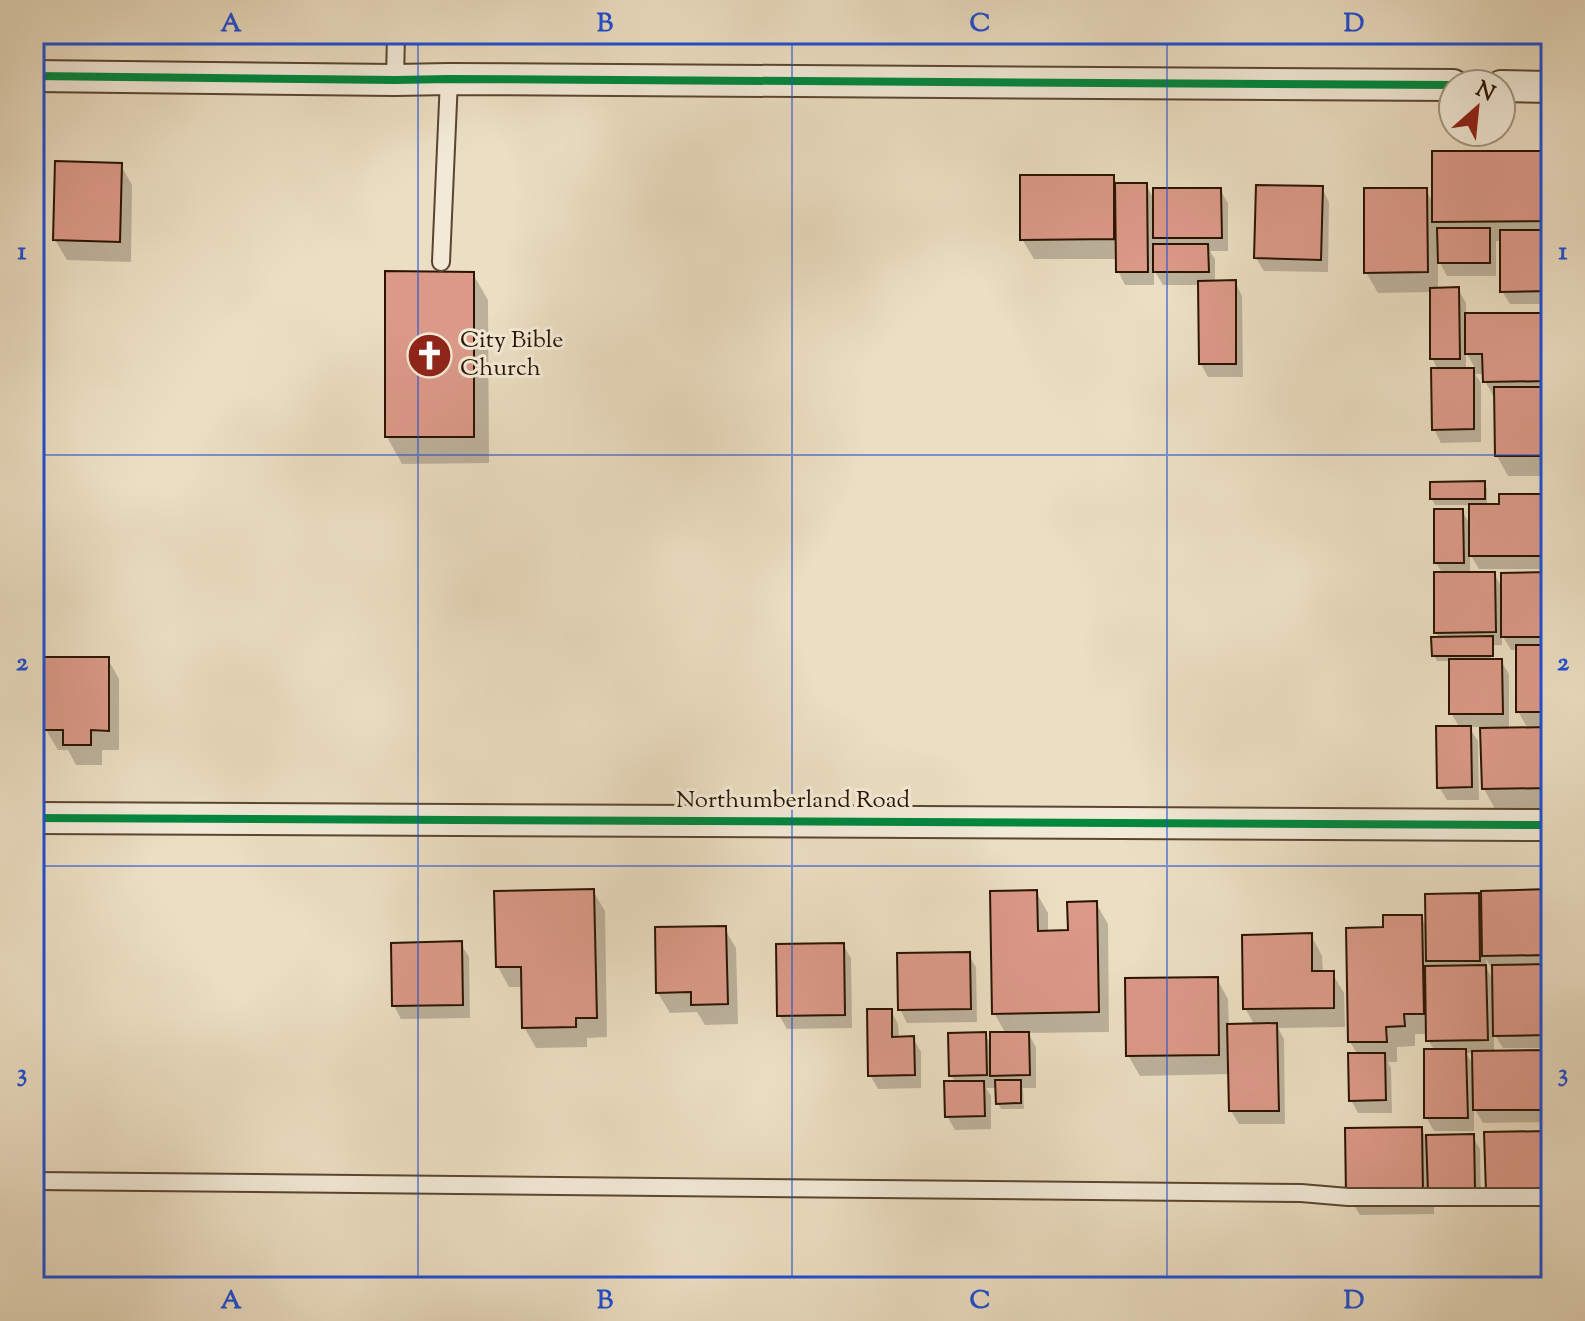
<svg xmlns="http://www.w3.org/2000/svg" width="1585" height="1321" viewBox="0 0 1585 1321" font-family="'Sorts Mill Goudy',serif">
	<style>
		.shadow { fill: #0003; fill-rule: evenodd }
		.building { fill: #db9988; stroke: #2a1400; stroke-width: 2 }
		.lines { fill: none; stroke-linecap: round; stroke-linejoin: round }
		.lane-casing { stroke: #5a4630; stroke-width: 20 }
		.street-casing { stroke: #5a4630; stroke-width: 34 }
		.lane { stroke: #f2ead7; stroke-width: 16 }
		.street { stroke: #f2ead7; stroke-width: 30 }
		.cycleway-casing { stroke: #f2ead7; stroke-width: 13 }
		.cycleway { stroke: #00873e; stroke-width: 8 }
		.grid { fill: none; stroke: #1d4ed8; stroke-width: 2; stroke-opacity: 0.55 }
		.labels { text-anchor: middle; dominant-baseline: central; stroke-width: 6; stroke-linejoin: round; paint-order: stroke }
		.poi-label { font-size: 24px; fill: #2a1400; stroke: #f2ead7; text-anchor: start }
		.street-label { font-size: 24px; fill: #2a1400; stroke: #f2ead7 }
		.neatline { fill: none; stroke: #1d4ed8; stroke-width: 3 }
		.grid-label { font-size: 26px; text-anchor: middle; font-weight: bold; fill: #1d4ed8 }
	</style>
	<rect width="100%" height="100%" fill="#ebdec2"/>
	<filter id="stains"><feTurbulence type="fractalNoise" baseFrequency=".0025" numOctaves="4"/><feColorMatrix values="0 0 0 0 .2 0 0 0 0 .09 0 0 0 0 .02 0 0 0 .5 -.17"/></filter>
	<radialGradient id="worn" r=".72"><stop offset=".6" stop-color="#630" stop-opacity="0"/><stop offset="1" stop-color="#630" stop-opacity=".3"/></radialGradient>
	<path class="shadow" d="M1551,153v151h-41l-8,-13v-50h-6v35h-49l-9,-17v31l20,-1 8,14v12h85v161h-43l-11,-20 -1,-55 -11,-20v-7h-10l6,9v59l-40,1 -7,-14 4,-59 -6,-12v-66l-54,1 -12,-21 60,-82 8,15zM1466,352l10,18h-10z
		M120,164l12,21 -1,77 -64,-2 -12,-20z
		M1112,177l6,8h28l9,16 65,-11 8,13v48h-18l5,8v23h20l7,14 1,81h-35l-7,-13 -1,-79h-37l-9,-15v15h-29l-7,-14v-12h-84l-12,-20z
		M1322,188l7,14 -1,70 -64,-1 -8,-13z
		M473,274l15,26 1,163 -87,1 -15,-27z
		M1484,483l3,6v17l64,-10v73h-72l-9,-15v20h24l9,15 48,-15v234l-56,1 -11,-20 -2,-62h-13l9,14 1,59h-32l-8,-13 21,-59 -9,-15v-52h-14l-3,-6 6,-16 -4,-7 7,-58 -7,-11 26,-52 9,15v-21h-36l-3,-6zM1502,635l9,15h7v61l10,18h-19v-55l-8,-13h-6v-16h7zM1491,645h4v20l-4,1z
		M108,659l11,20v71h-17v15h-26l-8,-15h-10l-12,-20z
		M593,891l12,20 2,126 -20,1v9l-51,1 -12,-21 -1,-40h-14l-11,-20z
		M1548,891l3,5v72h-3l3,6v74h-48l-9,-14v19l57,-1v70l-68,1 -9,-15v23h-40l-8,-14 9,-66 -7,-11v-6h-13v12l-18,1v15h-9l3,6 1,45h-34l-7,-13 7,-45 -8,-13 35,-113 36,-12 7,11 50,-33 5,10zM1486,959l6,10h2v13l-7,-13zM1466,1053h8v14z
		M1036,892l12,21v20l22,-1 26,-29 12,21 1,108 -81,1 8,14v41h-13l1,21h-23l-3,-6 -1,-15h-11l5,8v33l-36,1 -8,-14 9,-33 -5,-8 34,-41 7,13 14,-13 -12,-21z
		M724,928l12,20 2,76 -33,1 -8,-13 -27,1 -12,-20z
		M1311,935l11,21 1,17h9l12,20 1,34 -67,1 6,11 1,85h-46l-8,-13 -1,-37 -90,2 -12,-21 89,-76 11,20 1,27h26l-10,-18z
		M461,944l8,13 1,61 -69,1 -7,-13z
		M843,945l8,13 1,70 -65,1 -8,-14z
		M968,954l8,13 1,55 -70,1 -7,-14z
		M891,1011l7,13 1,15 14,-1 8,14v36l-43,1 -8,-14z
		M1421,1129l5,8 46,-1 8,13 1,54 -47,-6v17l-74,1 -12,-20z"/>
	<path class="building" d="M1432,151h119v70l-119,1z
		M55,161l67,2 -2,79 -67,-2z
		M1020,175h94v64l-94,1z
		M1115,183h32l1,89h-32z
		M1256,185l67,1 -2,74 -67,-2z
		M1153,188h68l1,50h-69z
		M1364,188h63l1,84 -64,1z
		M1437,228h53v35h-52z
		M1500,230h51v61l-51,1z
		M1153,244h55l1,28h-56z
		M385,271l89,1v165h-89z
		M1236,280v84h-37l-1,-83z
		M1459,287l1,72h-30v-71z
		M1465,313h86v68l-68,1 -1,-28h-17z
		M1431,368h43v61l-42,1z
		M1494,387h57v69h-56z
		M1485,481v18h-55v-17z
		M1499,494h52v62h-82v-52h30z
		M1434,509h29l1,54h-30z
		M1434,572h61l1,60 -62,1z
		M1551,572v65h-50v-64z
		M1493,636v20h-61l-1,-19z
		M1516,645h35v67h-35z
		M44,657h65v74l-18,-1v15h-28v-15h-19z
		M1449,659h53l1,55h-54z
		M1436,726h35l1,61 -35,1z
		M1551,727v61l-69,1 -2,-61z
		M594,889l3,129h-21v9l-54,1 -1,-61h-25l-2,-76z
		M1549,889l2,66 -69,1 -1,-65z
		M1037,890l1,41 30,-1 -1,-28 30,-1 2,111 -107,2 -2,-123z
		M1479,893l1,68h-54l-1,-67z
		M1383,915h39l2,99h-20l1,12 -19,1 1,15h-39l-2,-114 37,-1z
		M726,926l2,78 -37,1v-13l-35,1 -1,-66z
		M1312,933v38h22v37l-91,1 -1,-74z
		M462,941l1,64 -71,1 -1,-63z
		M844,943l1,72 -68,1 -1,-72z
		M970,952l1,57 -73,1 -1,-57z
		M1548,964l1,71 -56,1 -1,-71z
		M1486,965l2,75 -62,1 -1,-75z
		M1218,977l1,78 -93,1 -1,-78z
		M867,1009h25v28l22,-1 1,39 -47,1z
		M1277,1023l2,88h-50l-2,-87z
		M986,1032l1,43 -38,1 -1,-43z
		M990,1032h39l1,43 -40,1z
		M1424,1049h42l2,69h-44z
		M1551,1050v60h-78l-1,-59z
		M1348,1053h37l1,47 -37,1z
		M995,1080h26v23l-25,1z
		M944,1081h40l1,35 -40,1z
		M1422,1127l1,68 -77,1 -1,-68z
		M1551,1131v61l-65,1 -2,-61z
		M1474,1134l1,56 -47,1 -2,-56z"/>
	<g class="lines">
		<defs>
			<path id="lane" d="M395,80l1,-46
				M441,262l8,-183
				M34,1181l1267,12 47,4h203"/>
			<path id="street" d="M34,76l361,4 54,-1 1004,6
				M1501,86l50,1
				M34,818l1517,7"/>
		</defs>
		<use href="#lane" class="lane-casing"/>
		<use href="#street" class="street-casing"/>
		<use href="#lane" class="lane"/>
		<use href="#street" class="street"/>
		<defs>
			<path id="cycleway" d="M34,76l361,4 54,-1 1004,6
				M34,818l1517,7"/>
		</defs>
		<use href="#cycleway" class="cycleway-casing"/>
		<use href="#cycleway" class="cycleway"/>
	</g>
	<path class="grid" d="M418,34v1253M792,34v1253M1167,34v1253M34,455h1517M34,866h1517"/>
	<defs>
		<symbol id="church-disc" viewBox="-11 -11 22 22"><circle r="9.5" fill="#8f2418" stroke="#f2ead7"/><path d="M-1.2-6h2.4v3.5h3.3v2.4h-3.3V6h-2.4V-.1h-3.3v-2.4h3.3Z" fill="#fff"/></symbol>
	</defs>
	<g fill-rule="evenodd">
		<use href="#church-disc" x="404" y="330" width="51" height="51"/>
	</g>
	<g class="labels">
		<g class="poi-label">
			<text x="460" y="341">City Bible<tspan x="460" dy="28">Church</tspan></text>
		</g>
		<g class="street-label">
			<text x="793" y="801">Northumberland Road</text>
		</g>
	</g>
	<rect width="1585" height="1321" fill="none" stroke="#ebdec2" stroke-width="88"/>
	<g transform="translate(1477 108) rotate(27)"><circle r="38" fill="#f2ead7" stroke="#a29481" stroke-width="2"/>
	<path d="M0-6L14 30L0 20L-14 30Z" fill="#8f2418"/>
	<text y="-12" font-size="22" font-weight="bold" text-anchor="middle" fill="#2a1400">N</text>
	</g>
	<rect x="44" y="44" width="1497" height="1233" class="neatline"/>
	<g class="grid-label">
		<text x="231" y="31">A</text>
		<text x="605" y="31">B</text>
		<text x="980" y="31">C</text>
		<text x="1354" y="31">D</text>
		<text x="22" y="259">1</text>
		<text x="1563" y="259">1</text>
		<text x="22" y="670">2</text>
		<text x="1563" y="670">2</text>
		<text x="22" y="1081">3</text>
		<text x="1563" y="1081">3</text>
		<text x="231" y="1308">A</text>
		<text x="605" y="1308">B</text>
		<text x="980" y="1308">C</text>
		<text x="1354" y="1308">D</text>
	</g>
	<rect width="100%" height="100%" filter="url(#stains)"/>
	<rect width="100%" height="100%" fill="url(#worn)"/>
</svg>
